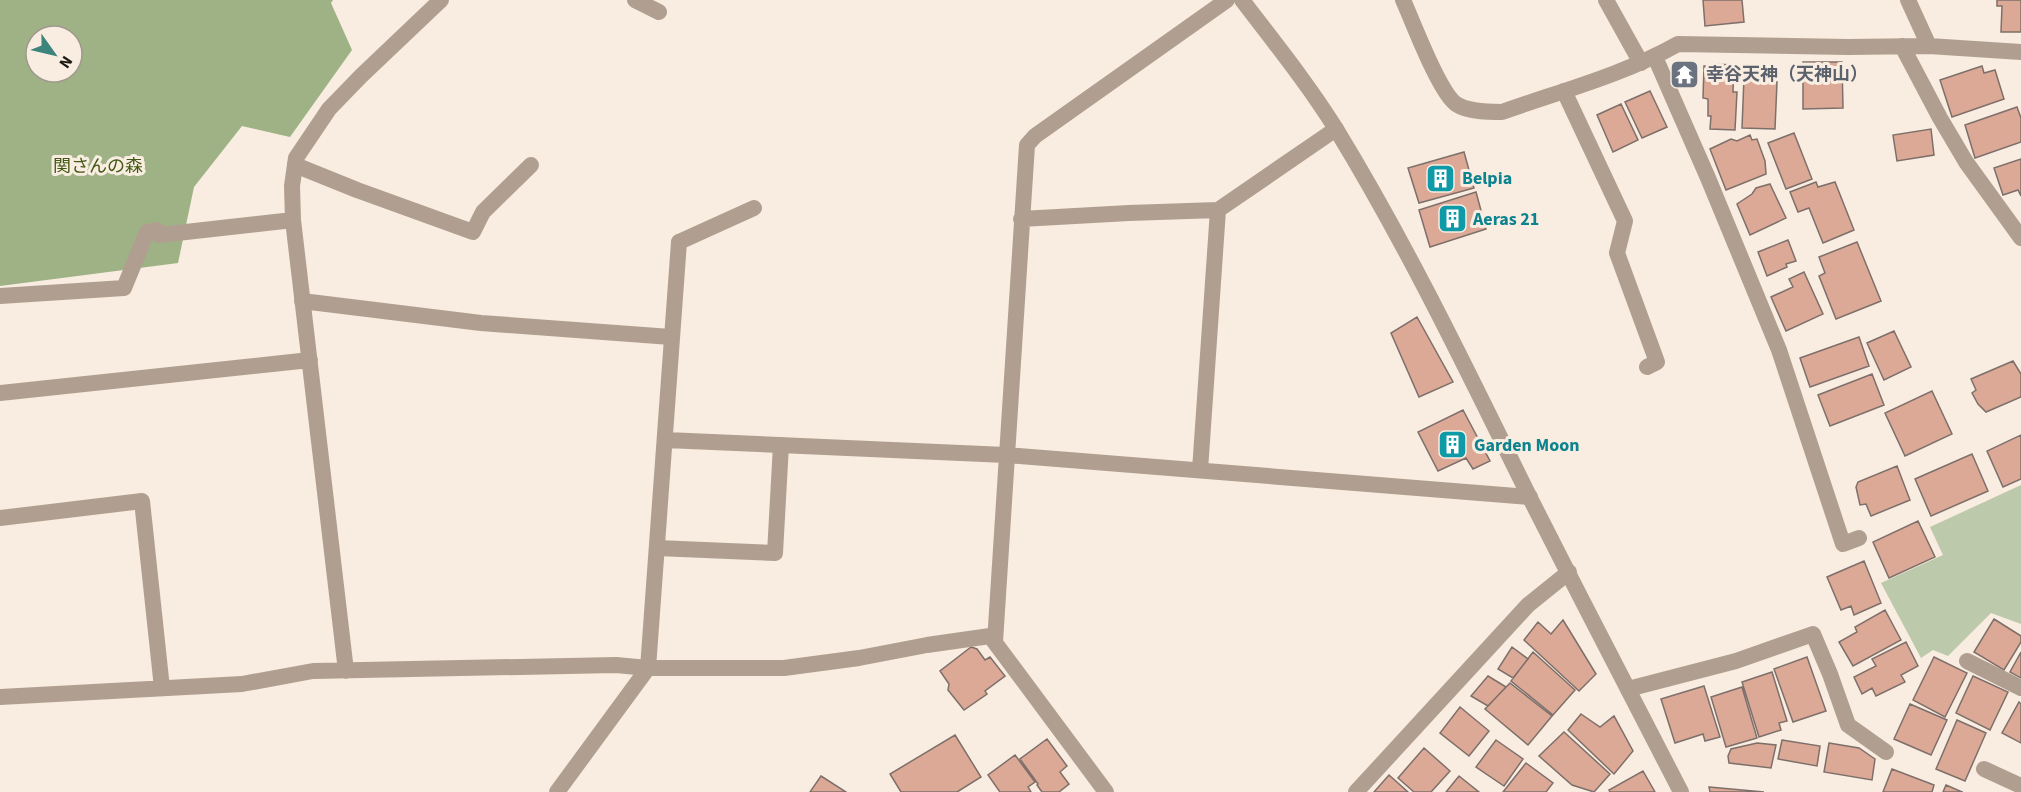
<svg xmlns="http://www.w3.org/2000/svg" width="2021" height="792" viewBox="0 0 2021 792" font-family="'Source Sans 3','Noto Sans JP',sans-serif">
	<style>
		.green { fill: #bcc9aa }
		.forest { fill: #9fb285; fill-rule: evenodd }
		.building { fill: #dca997; stroke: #7e6f6a; stroke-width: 1.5 }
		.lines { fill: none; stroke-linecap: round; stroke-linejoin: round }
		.service { stroke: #b09f90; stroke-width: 16 }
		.minor { stroke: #b09f90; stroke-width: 16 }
		.tertiary { stroke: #b09f90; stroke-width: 16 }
		.labels { text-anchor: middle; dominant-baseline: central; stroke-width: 6; stroke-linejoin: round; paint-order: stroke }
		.worship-label { font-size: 18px; font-weight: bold; fill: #5b616d; stroke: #f8ede0; text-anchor: start }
		.park-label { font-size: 18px; fill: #425915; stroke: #f8ede0 }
		.culture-label { font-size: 18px; font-weight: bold; fill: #0d838f; stroke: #f8ede0; text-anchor: start }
	</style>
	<rect width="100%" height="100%" fill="#f8ede0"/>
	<path class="green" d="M2021,485v139l-30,-11 -43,43 -15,-6 -12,8 -40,-75 62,-28 -13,-28z"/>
	<path class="forest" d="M0,0h333l-2,3 21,47 -62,87 -48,-11 -48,61 -16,76 -178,23zM36,36h36v36h-36z"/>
	<path class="building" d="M1703,0h39l2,22 -39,4z
		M1997,0h24v32h-20l1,-26h-5z
		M1803,62h39l1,46 -40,1z
		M1712,64l22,1 -1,27h4l-2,38 -25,-1 1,-13h-3v-17l-5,-1 1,-32h8z
		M1982,66l2,7 11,-3 9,29 -52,18 -12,-37z
		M1744,77l31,1v4h2l-2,47 -33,-1z
		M1650,91l17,36 -25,11 -17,-36z
		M1621,104l17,36 -25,12 -16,-37z
		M2017,107l4,11v24l-46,16 -10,-33z
		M1931,129l3,26 -37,6 -4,-26z
		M1794,133l18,46 -26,10 -18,-46z
		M1750,135l2,5 5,-1 8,22 1,13 -40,16 -16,-41 21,-10 6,2z
		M1464,152l10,36 -55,15 -11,-35z
		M2021,159v37l-3,-6 -15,5 -9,-27z
		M1816,182l2,5 17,-5 19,48 -31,13 -14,-35 -11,4 -8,-20z
		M1770,184l16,34 -36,17 -13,-31 15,-10 4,-6z
		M1476,192l10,37 -56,18 -11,-37z
		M1788,240l8,21 -10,3 1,3 -20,9 -9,-24z
		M1857,242l24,59 -45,18 -17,-43 6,-3 -6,-16z
		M1804,272l19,42 -37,17 -15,-34 22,-10 -4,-8z
		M1417,317l36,65 -34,15 -28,-64z
		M1894,331l17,36 -27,13 -17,-37z
		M1859,337l10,29 -59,21 -10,-29z
		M2013,361l8,13v23l-35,15 -8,-8 -6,-11 4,-3 -5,-11z
		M1872,374l12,31 -54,21 -12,-31z
		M1932,391l20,43 -47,22 -20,-43z
		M1463,410l27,51 -17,8 -7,-11 -28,13 -20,-39z
		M2021,435v44l-18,8 -16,-36z
		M1972,454l16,37 -57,25 -16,-37z
		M1897,466l13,34 -39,16 -5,-12 -6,1 -4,-18 2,-5z
		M1918,521l17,36 -46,21 -16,-36z
		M1864,561l17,42 -27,12 -3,-9 -10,4 -14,-33z
		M1885,610l16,30 -48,26 -14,-24 18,-10 -2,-5z
		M1994,619l27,17v6l-17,28 -30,-18z
		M1563,620l33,54 -17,17 -55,-51 14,-18 13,12z
		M1906,642l12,24 -17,9 4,7 -29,14 -4,-8 -10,6 -8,-17 22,-11 -4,-7z
		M971,647l6,2 8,11 5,-3 15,19 -20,15 2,3 -23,16 -16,-20 1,-6 -9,-13z
		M1512,647l16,12 -15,19 -15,-9z
		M1533,652l42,38 -22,25 -42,-34z
		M2021,652v26l-11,-6z
		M1807,657l19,54 -33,11 -19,-53z
		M1934,657l33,16 -22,44 -32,-17z
		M1772,672l15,49 -8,2 2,7 -22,7 -17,-55z
		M1488,676l18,11 -18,19 -17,-10z
		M1973,676l35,16 -18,38 -34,-17z
		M1510,683l42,33 -24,29 -43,-36z
		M1704,686l16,51 -15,4 -2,-7 -28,9 -14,-44z
		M1742,687l15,51 -31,9 -15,-50z
		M2019,702l2,2v39l-19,-10z
		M1910,704l37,16 -16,35 -37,-16z
		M1460,707l29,24 -20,25 -29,-23z
		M1581,714l19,13 14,-11 19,35 -19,23 -46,-44z
		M1957,720l29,13 -21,48 -29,-12z
		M1564,732l46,42 -16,18 -22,-7 -33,-29z
		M955,735l26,42 -24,15h-56l-11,-18z
		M1047,739l20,27 -7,6 9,12 -10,8h-17l-5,-7 1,-1 -18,-25z
		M1496,740l27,19 -19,27 -28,-19z
		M1782,740l38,6 -3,20 -39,-7z
		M1757,743l19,2 -5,23 -42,-5 -1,-7 3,-7z
		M1829,743l30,5 16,11 -3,21 -48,-8z
		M1424,748l26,23 -19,21h-17l-16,-14z
		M1015,755l20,27 -7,5 3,5h-31l-12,-17z
		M1526,763l27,20 -7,9h-43z
		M1892,769l42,16 -2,7h-49z
		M1643,771l12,21h-45l-1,-2z
		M1389,775l19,17h-34z
		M821,776l25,16h-36z
		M1459,776l20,16h-33z
		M1946,785l16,7h1h-20z
		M1709,787l55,5h-54z"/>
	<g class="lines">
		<path class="service" d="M635,0l24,12
			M1606,0l35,63
			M1655,57l53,121 71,172 64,194 16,-6
			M1564,91l61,130 -8,32 40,109 -10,5
			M295,165l62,25 116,42 10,-20 48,-47
			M679,242l75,-34
			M0,296l124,-8 23,-56 10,-2 2,5
			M657,548l118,5 6,-108
			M1628,689l108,-28 77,-27 17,40 18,51 38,27"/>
		<path class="minor" d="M1403,0c10,22 36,92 53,104 12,8 33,8 46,8 59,-21 121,-37 176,-68l170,3 81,-1 92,6
			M1908,0l21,46
			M1902,46l38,72 26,44 55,76
			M1021,219l108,-6 89,-3 118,-81
			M159,235l134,-15
			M302,301l179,22 190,14
			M0,393l310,-33
			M666,440l340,15 524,42
			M1200,470l18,-260
			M0,518l142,-17 20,187
			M995,642l32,-497 8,-9 192,-136
			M1967,661l54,27
			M346,671l-53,-451 -1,-34 4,-28 33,-49 32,-33 80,-76
			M0,697l242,-13 71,-13 303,-6 32,3h136l75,-10 68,-13 63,-9 116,156
			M1984,769l37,17
			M557,792l91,-124 31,-426
			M1356,792l172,-187 41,-33"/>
		<path class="tertiary" d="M1242,0c32,42 66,84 94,129 72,118 132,243 193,367 50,99 101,198 152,296"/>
	</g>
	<defs>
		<symbol id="temple-square" viewBox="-11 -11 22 22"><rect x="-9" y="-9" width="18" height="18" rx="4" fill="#6b7280" stroke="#f8ede0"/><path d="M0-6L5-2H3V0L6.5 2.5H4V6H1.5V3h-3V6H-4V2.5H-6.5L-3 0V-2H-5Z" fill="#fff"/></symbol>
		<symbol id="building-square" viewBox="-11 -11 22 22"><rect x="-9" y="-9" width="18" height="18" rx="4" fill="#0f9aa8" stroke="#f8ede0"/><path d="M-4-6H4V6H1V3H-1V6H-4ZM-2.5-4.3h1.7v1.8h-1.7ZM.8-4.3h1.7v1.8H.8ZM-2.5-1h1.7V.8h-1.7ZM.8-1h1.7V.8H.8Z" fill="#fff"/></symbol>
	</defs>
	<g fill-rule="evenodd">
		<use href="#temple-square" x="1668" y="58" width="33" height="33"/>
		<use href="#building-square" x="1424" y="162" width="33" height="33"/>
		<use href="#building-square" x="1436" y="202" width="33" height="33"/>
		<use href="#building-square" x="1436" y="428" width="33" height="33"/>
	</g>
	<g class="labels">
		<g class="worship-label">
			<text x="1706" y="74">幸谷天神（天神山）</text>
		</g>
		<g class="park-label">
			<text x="98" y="166">関さんの森</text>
		</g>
		<g class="culture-label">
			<text x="1462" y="178">Belpia</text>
			<text x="1473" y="219">Aeras 21</text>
			<text x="1474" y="445">Garden Moon</text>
		</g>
	</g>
	<g transform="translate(54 54) rotate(124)"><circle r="28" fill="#f8ede0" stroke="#a0988e" stroke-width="1.5"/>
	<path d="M0-4.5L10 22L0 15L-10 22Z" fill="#3d847d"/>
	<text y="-9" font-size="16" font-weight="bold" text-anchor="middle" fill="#1c1914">N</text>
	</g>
</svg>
